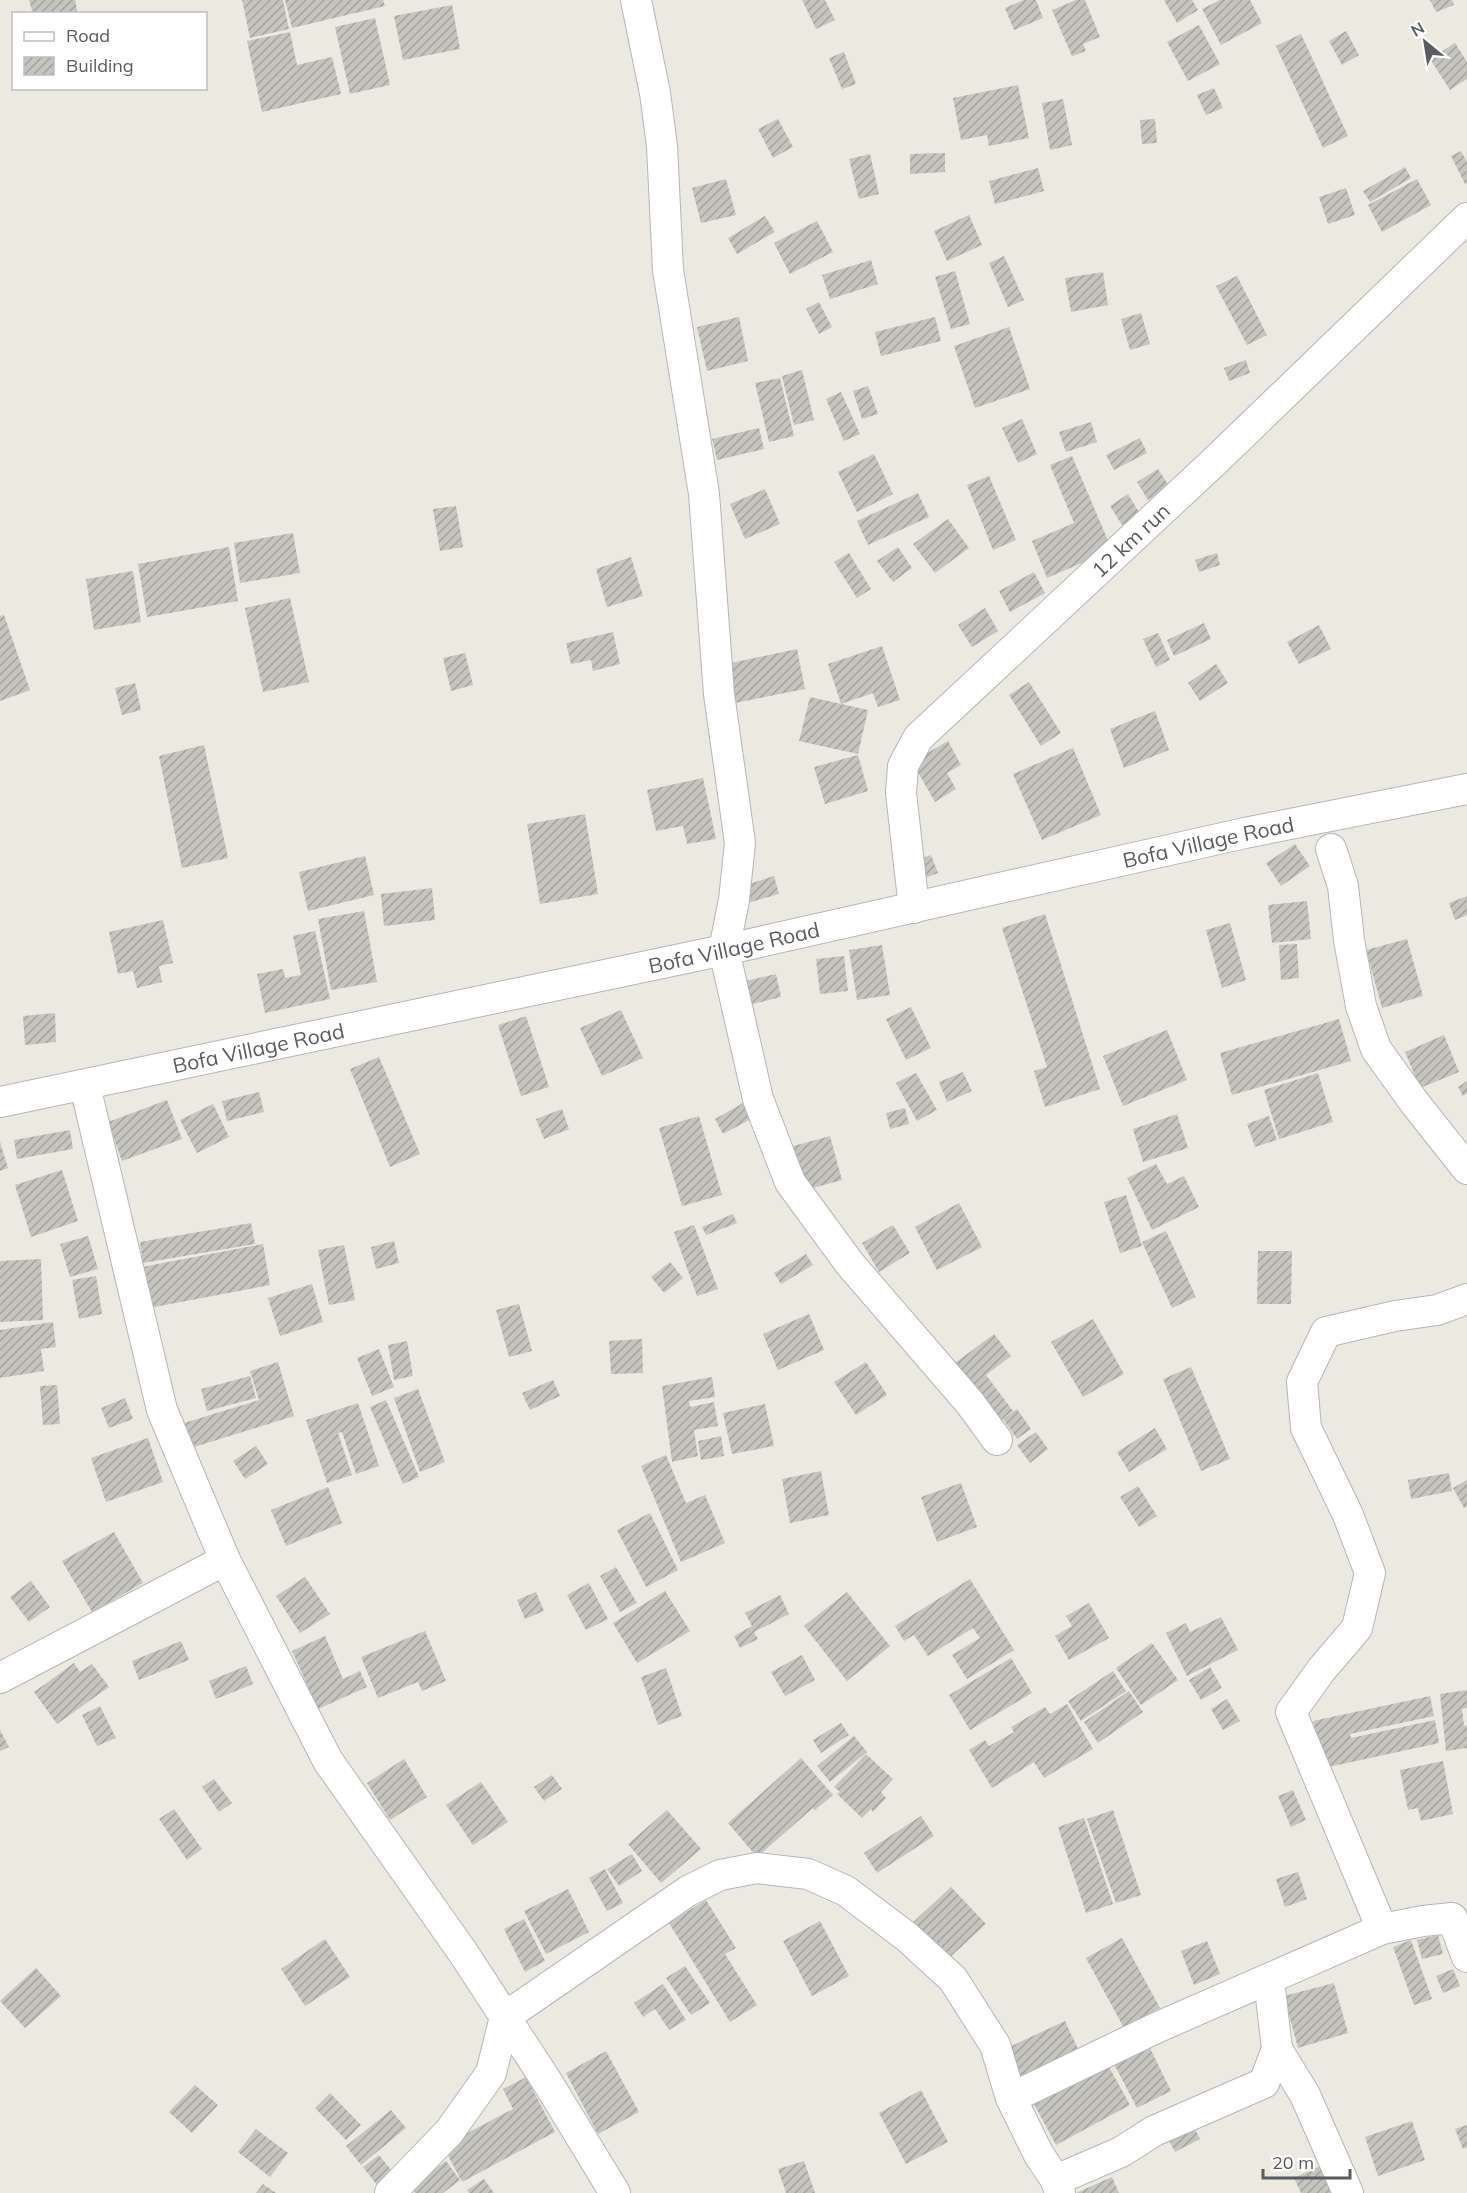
<svg xmlns="http://www.w3.org/2000/svg" width="1467" height="2193" viewBox="0 0 1467 2193" font-family="Mulish,sans-serif">
	<style>
		.building { fill: url(#building-hatch) }
		.lines { fill: none; stroke-linecap: round; stroke-linejoin: round }
		.minor-casing { stroke: #b3b6bb; stroke-width: 32 }
		.minor { stroke: #fff; stroke-width: 30 }
		.labels { text-anchor: middle; dominant-baseline: central; stroke-width: 5; stroke-linejoin: round; paint-order: stroke }
		.street-label { font-size: 21px; fill: #595c61; stroke: #fff }
	</style>
	<defs>
		<pattern id="building-hatch" width="6" height="6" patternUnits="userSpaceOnUse" patternTransform="scale(1.5)"><rect width="6" height="6" fill="#c6c4be"/><path d="M-1 1l2-2M0 6l6-6M5 7l2-2" fill="none" stroke="#a4a29e"/></pattern>
	</defs>
	<rect width="100%" height="100%" fill="#ebe9e0"/>
	<path class="building" d="M29,0h46l3,14h-45z
		M242,0h41l6,29 -39,9z
		M285,0h98l2,6 -93,22z
		M802,0h23l10,20 -19,9z
		M1024,0h12l7,18 -29,12 -9,-22z
		M1076,0h9l15,37 -17,7 3,7 -14,5 -20,-46z
		M1164,0h28l6,10 -21,13z
		M1220,0h30l12,23 -41,22 -19,-36z
		M1430,0h22l2,5 -18,7z
		M452,5l8,44 -57,11 -9,-44z
		M375,18l15,67 -40,9 -15,-67z
		M1199,25l21,39 -32,17 -21,-39z
		M1346,31l13,24 -17,10 -13,-24z
		M290,32l7,33 35,-8 9,37 -79,18 -15,-71z
		M1301,34l47,102 -25,12 -47,-102z
		M1455,43l12,19v17l-17,11 -20,-31z
		M844,52l12,32 -14,5 -13,-31z
		M1018,85l11,53 -40,8 -2,-11 -26,5 -8,-42z
		M1214,88l9,20 -17,7 -9,-20z
		M1063,99l9,46 -22,5 -8,-47z
		M778,119l15,28 -20,11 -15,-29z
		M1155,119l2,24 -15,1 -2,-24z
		M1461,151l6,11v21l-2,1 -14,-28z
		M945,153v19l-35,2v-20z
		M870,154l9,40 -20,5 -10,-40z
		M1405,167l6,11 -41,24 -7,-11z
		M1038,168l6,23 -49,13 -6,-23z
		M726,179l10,36 -35,8 -9,-35z
		M1417,179l14,26 -49,27 -14,-27z
		M1346,188l9,27 -27,9 -9,-27z
		M969,215l13,30 -35,16 -13,-30z
		M765,216l10,16 -38,22 -9,-16z
		M817,221l16,31 -43,22 -16,-31z
		M1004,256l20,44 -16,7 -19,-44z
		M871,260l7,24 -48,15 -8,-24z
		M955,271l15,53 -19,5 -16,-52z
		M1103,272l5,33 -37,7 -6,-34z
		M1237,276l30,59 -20,10 -31,-59z
		M819,302l13,25 -13,7 -13,-25z
		M1141,313l9,31 -20,6 -9,-31z
		M739,317l9,44 -41,10 -10,-44z
		M935,317l6,24 -60,15 -6,-24z
		M1009,327l21,62 -55,19 -21,-62z
		M1246,360l4,13 -21,8 -5,-13z
		M802,370l12,50 -20,5 -12,-49z
		M780,378l14,58 -25,6 -14,-59z
		M868,386l10,28 -16,5 -9,-28z
		M841,392l19,42 -16,7 -18,-42z
		M1022,419l15,35 -19,9 -16,-35z
		M1091,422l6,20 -31,10 -7,-20z
		M759,428l5,21 -47,11 -5,-21z
		M1140,438l7,15 -33,17 -8,-15z
		M874,454l19,40 -36,18 -19,-40z
		M1072,456l40,94 -65,28 -15,-37 42,-18 -24,-58z
		M1158,469l11,17 -21,14 -11,-18z
		M989,476l27,64 -23,10 -26,-65z
		M765,489l15,35 -35,15 -15,-35z
		M918,493l11,24 -61,28 -11,-24z
		M1128,494l12,20 -18,11 -12,-19z
		M456,506l7,41 -23,4 -7,-42z
		M948,519l21,29 -34,25 -22,-29z
		M293,533l7,40 -60,10 -6,-40z
		M229,547l9,54 -91,16 -9,-53z
		M898,547l14,21 -19,14 -16,-21z
		M849,553l22,36 -14,9 -23,-36z
		M1217,553l3,12 -21,7 -4,-12z
		M631,557l12,39 -36,11 -11,-38z
		M133,571l8,51 -47,8 -8,-51z
		M1034,572l11,21 -35,19 -11,-21z
		M290,598l19,84 -46,10 -18,-84z
		M985,608l13,23 -26,16 -14,-22z
		M4,615l26,75 -30,11v-85z
		M1204,623l7,16 -37,17 -7,-16z
		M1319,625l12,24 -32,15 -12,-22z
		M613,632l7,32 -27,7 -2,-11 -20,4 -5,-21z
		M1158,633l12,27 -14,7 -13,-28z
		M882,646l18,54 -22,7 -5,-14 -32,11 -13,-40z
		M797,649l8,40 -70,14 -9,-39z
		M465,653l8,32 -22,6 -8,-33z
		M1216,664l12,19 -28,18 -12,-18z
		M1029,682l32,51 -20,13 -32,-51z
		M135,683l6,27 -19,5 -7,-27z
		M810,697l58,13 -10,44 -59,-13z
		M1155,711l14,39 -45,18 -14,-39z
		M948,741l13,24 -14,8 9,16 -21,13 -23,-40z
		M204,745l24,113 -46,10 -23,-112z
		M1073,748l28,67 -59,25 -29,-66z
		M858,755l10,36 -43,13 -11,-37z
		M703,778l13,61 -29,5 -4,-18 -27,5 -9,-41z
		M585,814l13,80 -58,10 -13,-80z
		M1295,844l15,22 -29,20 -15,-23z
		M931,855l7,18 -19,7 -7,-18z
		M365,856l9,39 -66,16 -9,-39z
		M774,876l5,18 -35,10 -5,-17z
		M432,888l3,32 -51,6 -3,-32z
		M1467,896v19l-12,5 -6,-17z
		M1307,901l4,38 -39,4 -4,-38z
		M364,911l13,71 -46,8 -13,-71z
		M1045,914l55,175 -55,18 -11,-36 13,-4 -45,-139z
		M163,920l10,43 -14,3 3,16 -25,6 -4,-17 -15,3 -9,-42z
		M1230,923l16,57 -24,8 -16,-58z
		M315,931l15,68 -65,14 -8,-39 26,-5 2,9 16,-3 -8,-39z
		M1407,939l16,57 -41,12 -16,-58z
		M1297,944l2,34 -18,2 -2,-35z
		M882,945l8,50 -33,5 -8,-50z
		M844,956l4,35 -28,3 -4,-35z
		M776,974l5,23 -40,10 -5,-24z
		M911,1007l20,41 -25,12 -20,-41z
		M621,1010l22,48 -41,18 -22,-48z
		M55,1013l1,29 -31,3 -2,-29z
		M526,1016l23,71 -28,9 -23,-71z
		M1339,1019l12,42 -119,34 -12,-42z
		M1167,1030l20,50 -64,26 -20,-50z
		M1444,1035l15,37 -39,16 -15,-36z
		M379,1057l41,97 -30,13 -40,-98z
		M963,1072l9,19 -25,11 -8,-20z
		M916,1073l21,37 -20,11 -21,-38z
		M1318,1073l15,49 -54,17 -15,-49z
		M1467,1081v12l-4,3 -5,-9z
		M259,1092l5,20 -37,9 -5,-20z
		M167,1100l15,39 -60,22 -14,-39z
		M743,1103l8,16 -28,15 -8,-15z
		M213,1104l16,33 -32,16 -17,-33z
		M905,1108l4,16 -19,5 -4,-16z
		M562,1109l7,20 -25,10 -8,-20z
		M1177,1114l11,34 -45,14 -10,-33z
		M699,1116l23,79 -40,11 -23,-78z
		M1269,1116l8,24 -22,7 -8,-23z
		M70,1130l3,19 -56,10 -3,-19z
		M830,1136l12,44 -40,11 -12,-44z
		M0,1142l8,26 -8,3z
		M1156,1164l11,20 17,-8 15,31 -47,23 -25,-52z
		M62,1170l16,51 -47,16 -16,-52z
		M1126,1195l16,51 -22,7 -16,-51z
		M959,1203l23,44 -45,23 -22,-43z
		M733,1214l4,9 -31,12 -4,-8z
		M251,1223l4,21 -112,19 -3,-21z
		M694,1225l24,64 -21,7 -23,-64z
		M893,1225l17,28 -31,19 -17,-29z
		M1166,1231l30,66 -24,11 -30,-66z
		M88,1236l10,33 -28,8 -10,-33z
		M394,1241l5,22 -23,6 -5,-22z
		M263,1244l7,41 -121,23 -7,-41z
		M344,1245l11,55 -26,5 -11,-55z
		M1258,1251h34l-1,53h-34z
		M806,1254l7,11 -32,19 -7,-11z
		M41,1259l2,61 -43,2v-61z
		M670,1262l13,16 -19,15 -13,-16z
		M96,1276l6,38 -23,5 -7,-39z
		M312,1284l11,38 -43,14 -12,-38z
		M519,1304l13,47 -23,6 -13,-47z
		M809,1314l15,36 -46,20 -15,-36z
		M1093,1319l31,55 -41,23 -32,-55z
		M53,1322l3,25 -15,2 3,22 -44,7v-48z
		M994,1334l17,22 -25,19 27,36 -21,16 -45,-58z
		M642,1339l1,34 -32,1 -2,-33z
		M407,1341l6,35 -19,4 -6,-35z
		M379,1349l15,38 -22,9 -15,-38z
		M278,1362l16,54 -103,32 -7,-25 75,-23 -9,-29z
		M866,1362l21,33 -31,20 -22,-33z
		M1191,1367l39,92 -29,12 -38,-92z
		M250,1376l6,22 -49,13 -6,-22z
		M712,1377l3,20 -26,4 1,6 24,-5 4,24 -24,4 4,26 -26,6 -10,-76z
		M553,1380l7,16 -30,14 -8,-17z
		M57,1385l3,39 -17,1 -3,-39z
		M418,1389l27,73 -25,10 -26,-74z
		M125,1398l8,21 -24,9 -8,-20z
		M386,1400l33,77 -16,7 -33,-77z
		M358,1403l21,63 -23,8 -14,-42 -4,1 14,42 -25,8 -21,-63z
		M765,1404l9,42 -42,8 -9,-41z
		M1017,1409l14,20 -14,10 -14,-20z
		M1155,1428l12,21 -38,23 -12,-20z
		M1036,1432l12,17 -18,14 -13,-18z
		M721,1436l3,20 -23,4 -3,-19z
		M148,1438l15,44 -57,20 -15,-44z
		M256,1446l12,18 -23,15 -12,-18z
		M666,1455l20,48 19,-8 20,48 -44,19 -40,-96z
		M821,1471l8,44 -39,8 -8,-44z
		M1449,1473l3,18 -41,8 -3,-19z
		M1467,1480v26l-3,2 -11,-20z
		M961,1483l16,44 -40,15 -16,-45z
		M1138,1486l19,30 -18,11 -19,-30z
		M328,1487l14,36 -56,23 -15,-36z
		M650,1513l28,57 -32,17 -29,-57z
		M114,1532l29,51 -51,29 -30,-51z
		M616,1567l21,36 -17,9 -20,-36z
		M305,1577l25,37 -30,19 -24,-37z
		M970,1579l44,71 -47,29 -15,-24 28,-17 -7,-10 -45,28 -14,-21 -10,6 -9,-15z
		M31,1581l19,26 -21,15 -19,-25z
		M589,1583l19,36 -22,11 -19,-35z
		M665,1591l25,40 -53,32 -24,-40z
		M536,1592l8,19 -19,8 -8,-19z
		M847,1592l43,54 -43,35 -43,-55z
		M780,1595l9,19 -35,18 4,7 -18,9 -6,-12 18,-10 -7,-13z
		M1089,1603l20,35 -40,22 -14,-24 17,-10 -6,-10z
		M1221,1617l17,33 -51,26 -21,-43 20,-10 4,9z
		M425,1631l21,50 -24,10 -4,-9 -40,16 -17,-41z
		M325,1636l18,43 17,-8 7,16 -49,22 -26,-58z
		M181,1641l8,19 -50,20 -7,-19z
		M1152,1643l26,37 -37,25 -25,-37z
		M802,1655l13,25 -30,16 -14,-24z
		M1011,1658l21,35 -62,37 -21,-35z
		M74,1663l6,9 12,-8 17,23 -52,37 -23,-32z
		M246,1666l7,18 -37,15 -7,-18z
		M1210,1667l12,21 -21,12 -12,-20z
		M666,1668l16,48 -24,9 -17,-48z
		M1113,1671l13,20 -45,30 -13,-20z
		M1467,1690v18l-5,1 2,17 3,-1v23l-21,3 -6,-57z
		M1129,1691l14,21 -45,31 -14,-21z
		M1430,1696l4,20 -84,18 1,4 84,-18 4,23 -115,25 -11,-47z
		M1227,1699l13,22 -17,9 -12,-21z
		M1067,1704l26,45 -49,29 -10,-16 -42,26 -23,-38 16,-10 4,6 25,-14 -3,-5 34,-20 5,7z
		M100,1706l16,32 -19,8 -15,-31z
		M841,1723l8,12 -28,18 -8,-13z
		M0,1730l9,17 -9,4z
		M854,1736l13,16 -37,30 -13,-16z
		M866,1754l27,25 -12,13 5,6 -13,14 -2,-3 -9,9 -25,-24 3,-2 -6,-5z
		M801,1758l32,37 -18,15 -2,-2 -56,49 -29,-34z
		M404,1759l23,38 -37,23 -23,-37z
		M1443,1761l10,53 -32,7 -3,-13 -10,2 -8,-40z
		M552,1775l10,14 -18,12 -10,-14z
		M214,1779l18,24 -13,9 -17,-25z
		M481,1782l27,40 -35,23 -27,-40z
		M1293,1790l13,30 -15,7 -13,-31z
		M174,1809l28,40 -15,11 -28,-41z
		M667,1810l34,39 -40,34 -33,-39z
		M1113,1810l28,85 -25,8 -29,-84z
		M921,1816l13,20 -57,37 -13,-20z
		M1084,1818l29,86 -27,9 -28,-86z
		M632,1854l10,17 -23,15 -12,-17z
		M605,1869l18,34 -16,8 -18,-33z
		M1298,1872l9,27 -22,8 -9,-28z
		M951,1887l35,37 -39,36 -35,-37z
		M568,1889l21,43 -43,22 -22,-43z
		M706,1900l30,48 -11,6 32,51 -27,17 -61,-99z
		M524,1919l21,42 -20,11 -21,-43z
		M820,1921l29,55 -37,20 -29,-55z
		M1438,1935l5,19 -21,5 -5,-19z
		M1122,1938l38,70 -36,20 -38,-70z
		M325,1939l25,38 -45,29 -24,-37z
		M1411,1940l21,59 -18,6 -21,-58z
		M1207,1941l13,33 -26,11 -13,-34z
		M685,1966l25,37 -19,12 -25,-37z
		M36,1968l25,28 -36,32 -25,-27z
		M1453,1969l7,17 -17,7 -7,-17z
		M1334,1983l14,50 -50,15 -14,-52z
		M663,1984l23,36 -17,10 -14,-21 -12,8 -9,-14z
		M1065,2021l15,32 -58,27 -15,-32z
		M1149,2046l22,45 -34,17 -23,-44z
		M606,2051l33,61 -41,22 -32,-61z
		M1108,2065l22,40 -74,40 -22,-41z
		M526,2077l29,55 -93,50 -19,-36 70,-37 -10,-20z
		M195,2085l23,20 -26,28 -23,-21z
		M921,2090l27,52 -42,22 -27,-51z
		M330,2093l31,32 -15,15 -31,-32z
		M391,2110l15,18 -45,37 -15,-19z
		M1190,2120l10,19 -25,13 -10,-19z
		M1412,2121l13,39 -47,16 -13,-39z
		M1467,2125v22l-4,2 -8,-20z
		M256,2129l32,24 -18,24 -32,-25z
		M379,2155l17,21 -16,13 -17,-22z
		M446,2161l14,19 -17,13h-28l-5,-6z
		M804,2161l11,32h-29l-8,-24z
		M1320,2166l12,27h-31l-7,-15z
		M1112,2177l7,16h-43z
		M484,2179l10,14h-25l-2,-3z
		M263,2184l13,9h-20z"/>
	<g class="lines">
		<defs>
			<g id="minor">
				<path d="M636,0l19,93 7,53 6,124 36,224 15,200 21,149 -6,57 -10,50 34,149 32,83 60,82 120,139 27,37"/>
				<path d="M1331,849l12,37 6,54 12,66 15,43 38,53 53,67"/>
				<path id="s1" d="M914,908l-13,-115 2,-27 15,-28 296,-276 253,-244"/>
				<path d="M85,1086l77,324 63,150 103,201 136,193 84,129 67,110"/>
				<path id="s2" d="M0,1102l724,-152 521,-117 222,-44"/>
				<path d="M0,1678l225,-118"/>
				<path d="M1382,1929l-91,-217 31,-43 35,-41 13,-55 -22,-58 -42,-87 -4,-46 24,-50 69,-16 42,-6 30,-11"/>
				<path d="M1277,2049l28,46 43,98"/>
				<path d="M1011,2098l145,-70 226,-99 41,-8 29,-3 15,39"/>
				<path d="M1056,2180l65,-28 33,-21 110,-48 13,-34 -8,-69"/>
				<path d="M390,2193l59,-61 42,-59 14,-56 183,-126 32,-16 37,-7 51,6 38,17 61,46 46,42 42,66 16,53 28,57 17,25 4,13"/>
			</g>
		</defs>
		<use href="#minor" class="minor-casing"/>
		<use href="#minor" class="minor"/>
	</g>
	<g class="labels">
		<g class="street-label">
			<text stroke="none"><textPath href="#s1" startOffset="465">12 km run</textPath></text>
			<text stroke="none"><textPath href="#s2" startOffset="1236">Bofa Village Road</textPath></text>
			<text stroke="none"><textPath href="#s2" startOffset="750">Bofa Village Road</textPath></text>
			<text stroke="none"><textPath href="#s2" startOffset="264">Bofa Village Road</textPath></text>
		</g>
	</g>
	<rect x="12" y="12" width="195" height="78" fill="#ffffff" stroke="#bdbec0" stroke-width="1.5"/>
	<rect x="24" y="32" width="30" height="9" fill="#ffffff" stroke="#bdbec0" stroke-width="1.5"/>
	<text x="66" y="42" font-size="18" fill="#595c61">Road</text>
	<rect x="24" y="57" width="30" height="18" fill="url(#building-hatch)" stroke="#bdbec0" stroke-width="1.5"/>
	<text x="66" y="72" font-size="18" fill="#595c61">Building</text>
	<g transform="translate(1425 42) rotate(330)" stroke="#ffffff" stroke-width="4.5" paint-order="stroke">
	<path d="M0-4.5L10 22L0 15L-10 22Z" fill="#595c61"/>
	<text y="-9" font-size="16" font-weight="bold" text-anchor="middle" fill="#595c61">N</text>
	</g>
	<path d="M1263 2169v9h87v-9" fill="none" stroke="#595c61" stroke-width="3"/>
	<text x="1272" y="2169" font-size="18" fill="#595c61" stroke="#ffffff" stroke-width="4.5" paint-order="stroke">20 m</text>
</svg>
